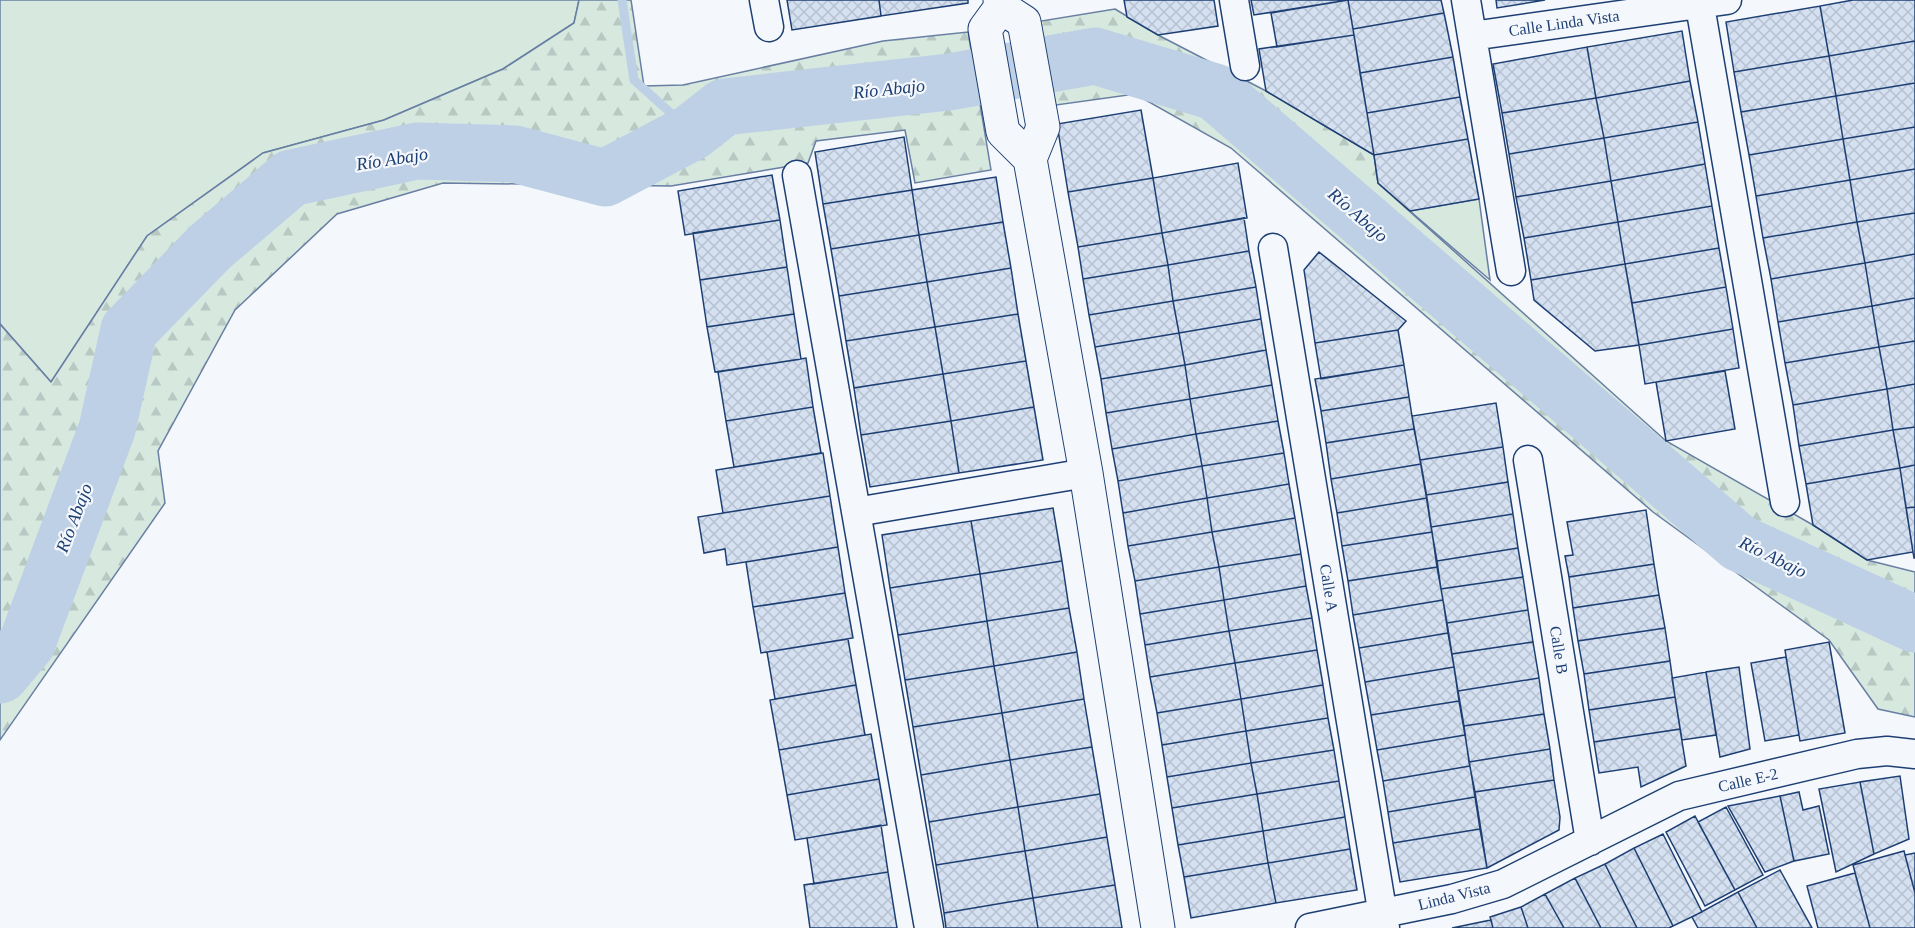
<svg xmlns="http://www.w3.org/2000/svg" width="1915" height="928" viewBox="0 0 1915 928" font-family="'Times New Roman',serif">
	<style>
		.green { fill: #d7e8df; stroke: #687fa3; stroke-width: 1.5 }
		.forest { fill: url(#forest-firs); stroke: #687fa3; stroke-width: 1.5 }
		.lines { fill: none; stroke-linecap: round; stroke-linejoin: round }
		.stream { stroke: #bed0e5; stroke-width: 9 }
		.river { stroke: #bed0e5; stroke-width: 57 }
		.building { fill: url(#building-cross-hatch); stroke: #1d3f73; stroke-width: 1.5 }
		.minor-casing { stroke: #1d3f73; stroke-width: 31 }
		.tertiary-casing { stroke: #1d3f73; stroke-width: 35 }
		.minor { stroke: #f4f7fb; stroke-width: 28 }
		.tertiary { stroke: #f4f7fb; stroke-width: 33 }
		.labels { text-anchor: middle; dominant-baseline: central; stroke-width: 4.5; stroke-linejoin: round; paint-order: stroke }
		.street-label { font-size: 16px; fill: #1d3f73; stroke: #f4f7fb }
		.water-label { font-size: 18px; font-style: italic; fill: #1d3f73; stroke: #f4f7fb }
	</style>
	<defs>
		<pattern id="forest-firs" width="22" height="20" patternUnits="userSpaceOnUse" patternTransform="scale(1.5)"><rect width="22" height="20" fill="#d7e8df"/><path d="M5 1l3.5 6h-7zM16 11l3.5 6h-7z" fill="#b8c8c3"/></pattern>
		<pattern id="building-cross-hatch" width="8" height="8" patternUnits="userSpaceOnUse" patternTransform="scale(1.5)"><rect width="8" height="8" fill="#d5e0f0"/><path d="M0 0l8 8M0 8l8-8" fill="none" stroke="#b6c1d1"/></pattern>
	</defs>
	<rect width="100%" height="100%" fill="#f4f7fb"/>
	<path class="green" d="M0,0h579l-5,23 -71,46 -119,51 -121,33 -116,83 -96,146 -51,-58z
		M1479,199l11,81 -80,-69z"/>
	<path class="forest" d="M579,0h52l13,86 39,-1 200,-44 85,-9 23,138 -76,13 -10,-53 -89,11 -8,22 -137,23 -228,-3 -106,31 -102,96 -77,141 7,52 -165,237v-416l51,58 96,-146 116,-83 121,-33 119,-51 71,-46z
		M1115,9l43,26 108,56 108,64 4,28 288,258 147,84 54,35 48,12v145l-37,-8 -49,-69 -176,-128 -422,-364 -96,-54 -86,12 -14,-84z"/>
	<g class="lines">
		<path class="stream" d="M622,0l12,80 58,52"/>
		<path class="river" d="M0,675l27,-32 80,-214 22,-99 81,-83 81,-69 126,-27 98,3 90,24 87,-46 32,-25 225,-25 146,-26 120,36 524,451 176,81"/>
	</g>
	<path class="building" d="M787,0h92l2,16 -89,14z
		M879,0h89v3l-87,13z
		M1124,0h90l4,26 -60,9 -31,-18z
		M1251,0h97l-94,15z
		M1348,0h93l3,13 -91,16z
		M1348,0l6,35 -77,12 -6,-34z
		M1496,0h49l-48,8z
		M1853,0h62v41l-86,15 -9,-50z
		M1820,6l9,50 -95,16 -8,-50z
		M1444,13l9,44 -93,16 -7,-44z
		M1682,31l8,50 -94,17 -9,-51z
		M1354,35l20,120 -108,-64 -7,-42z
		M1915,41v42l-79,13 -7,-40z
		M1587,47l9,51 -94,15 -9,-49z
		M1829,56l7,40 -95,16 -7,-40z
		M1453,57l7,40 -93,16 -7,-40z
		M1690,81l8,41 -94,16 -8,-40z
		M1915,83v44l-72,12 -7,-43z
		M1836,96l7,43 -94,16 -8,-43z
		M1460,97l8,42 -94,16 -7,-42z
		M1596,98l8,40 -95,16 -7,-41z
		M1141,110l12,68 -85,14 -11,-68z
		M1698,122l7,42 -94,17 -7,-43z
		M1915,127v42l-65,11 -7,-41z
		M904,137l8,53 -89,14 -8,-52z
		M1604,138l7,43 -95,16 -7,-43z
		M1468,139l11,60 -69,12 -32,-28 -4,-28z
		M1843,139l7,41 -94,16 -7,-41z
		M1238,163l9,55 -85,15 -9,-55z
		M1705,164l7,42 -94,16 -7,-41z
		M1915,169v44l-58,9 -7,-42z
		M772,175l8,45 -95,15 -7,-44z
		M996,177l7,45 -84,13 -7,-45z
		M1153,178l9,55 -84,14 -10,-55z
		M1850,180l7,42 -94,16 -7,-42z
		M1611,181l7,41 -94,16 -8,-41z
		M912,190l7,45 -88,14 -8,-45z
		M1712,206l7,42 -94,16 -7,-42z
		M1915,213v41l-50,9 -8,-41z
		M1244,218l5,33 -81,14 -6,-32z
		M780,220l7,47 -87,13 -7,-47z
		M1003,222l8,46 -84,14 -8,-47z
		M1618,222l7,42 -94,16 -7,-42z
		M1857,222l8,41 -94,16 -8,-41z
		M1162,233l6,32 -85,14 -5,-32z
		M919,235l8,47 -88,14 -8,-47z
		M1719,248l7,39 -94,16 -7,-39z
		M1249,251l7,36 -83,14 -5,-36z
		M1319,252l87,69 -8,9 -83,13 -11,-73z
		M1915,254v44l-43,8 -7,-43z
		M1865,263l7,43 -94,16 -7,-43z
		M1625,264l14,81 -44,6 -61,-51 -3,-20z
		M1168,265l5,36 -84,14 -6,-36z
		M787,267l7,47 -87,13 -7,-47z
		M1011,268l7,46 -83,13 -8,-45z
		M927,282l8,45 -89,14 -7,-45z
		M1256,287l5,32 -82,14 -6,-32z
		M1726,287l7,42 -94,16 -7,-42z
		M1915,298v43l-36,6 -7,-41z
		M1173,301l6,32 -84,14 -6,-32z
		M1872,306l7,41 -94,16 -7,-41z
		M794,314l7,45 -86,13 -8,-45z
		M1018,314l8,47 -83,13 -8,-47z
		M1261,319l5,31 -81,15 -6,-32z
		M935,327l8,47 -89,14 -8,-47z
		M1733,329l6,39 -94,16 -6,-39z
		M1398,330l6,35 -83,14 -6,-36z
		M1179,333l6,32 -84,14 -6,-32z
		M1915,341v43l-28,5 -8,-42z
		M1879,347l8,42 -94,16 -8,-42z
		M1266,350l6,35 -82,14 -5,-34z
		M806,358l7,49 -87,14 -8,-49z
		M1026,361l8,46 -83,14 -8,-47z
		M1185,365l5,34 -84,14 -5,-34z
		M1404,365l5,32 -88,14 -6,-32z
		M1725,371l10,58 -69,12 -10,-59z
		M943,374l8,47 -90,14 -7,-47z
		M1915,384v43l-22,3 -6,-41z
		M1272,385l6,36 -82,13 -6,-35z
		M1887,389l6,41 -94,16 -6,-41z
		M1409,397l5,32 -88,14 -5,-32z
		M1190,399l6,35 -84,15 -6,-36z
		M1496,403l7,44 -83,13 -8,-44z
		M813,407l8,46 -87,14 -8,-46z
		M1034,407l9,53 -84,13 -8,-52z
		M951,421l8,52 -89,14 -9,-52z
		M1278,421l6,32 -82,13 -6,-32z
		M1915,427v38l-15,3 -7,-38z
		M1414,429l7,35 -90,15 -5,-36z
		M1893,430l7,38 -94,16 -7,-38z
		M1196,434l6,32 -84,15 -6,-32z
		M1503,447l5,35 -82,13 -6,-35z
		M823,453l7,43 -107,17 -7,-43z
		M1284,453l5,31 -82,14 -5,-32z
		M1421,464l6,34 -90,15 -6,-34z
		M1915,465v42l-9,1 -6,-40z
		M1202,466l5,32 -84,15 -5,-32z
		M1900,468l13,84 -46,8 -54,-35 -7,-41z
		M1508,482l5,32 -82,13 -5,-32z
		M1289,484l6,34 -83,14 -5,-34z
		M830,496l8,51 -111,18 -2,-16 -21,4 -6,-36z
		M1207,498l5,34 -84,14 -5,-33z
		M1427,498l5,34 -90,14 -5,-33z
		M1915,507v51h-1l-8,-50z
		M1053,508l9,53 -82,13 -9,-53z
		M1646,510l8,54 -85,13 -4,-21 8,-1 -6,-33z
		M1513,514l5,34 -81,13 -6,-34z
		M1295,518l6,36 -82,13 -7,-35z
		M971,521l9,53 -90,14 -8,-53z
		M1212,532l7,35 -84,14 -7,-35z
		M1432,532l5,35 -89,14 -6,-35z
		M838,547l7,46 -92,14 -7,-45z
		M1518,548l5,29 -82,12 -4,-28z
		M1301,554l5,32 -82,14 -5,-33z
		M1062,561l7,47 -82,13 -7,-47z
		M1654,564l5,31 -86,13 -4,-31z
		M1219,567l5,33 -84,14 -5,-33z
		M1437,567l6,33 -90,15 -5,-34z
		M980,574l7,47 -89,14 -8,-47z
		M1523,577l5,33 -81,13 -6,-34z
		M1306,586l6,32 -83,13 -5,-31z
		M845,593l8,45 -92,15 -8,-46z
		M1659,595l6,33 -87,13 -5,-33z
		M1224,600l5,31 -84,14 -5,-31z
		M1443,600l5,33 -89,15 -6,-33z
		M1069,608l8,44 -83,14 -7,-45z
		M1528,610l5,32 -81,12 -5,-31z
		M1312,618l5,32 -82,13 -6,-32z
		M987,621l7,45 -89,14 -7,-45z
		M1665,628l5,33 -86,13 -6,-33z
		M1229,631l6,32 -85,14 -5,-32z
		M1448,633l6,34 -89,15 -6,-34z
		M848,639l8,46 -81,14 -8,-47z
		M1533,642l6,36 -81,13 -6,-37z
		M1829,642l16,91 -45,8 -15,-91z
		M1317,650l6,35 -82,14 -6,-36z
		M1077,652l7,47 -82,14 -8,-47z
		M1786,657l13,78 -34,6 -14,-78z
		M1670,661l5,36 -86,13 -5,-36z
		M1235,663l6,36 -84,14 -7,-36z
		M994,666l8,47 -89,14 -8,-47z
		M1454,667l5,34 -88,14 -6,-33z
		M1739,667l11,82 -30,8 -14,-85z
		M1706,672l10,63 -34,5 -10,-62z
		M1539,678l5,36 -80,12 -6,-35z
		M856,685l9,50 -86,15 -9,-50z
		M1323,685l5,33 -82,13 -5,-32z
		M1675,697l5,32 -86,13 -5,-32z
		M1084,699l8,48 -82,13 -8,-47z
		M1241,699l5,32 -84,14 -5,-32z
		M1459,701l6,34 -88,15 -6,-35z
		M1002,713l8,47 -89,15 -8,-48z
		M1544,714l6,35 -81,13 -5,-36z
		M1328,718l6,32 -83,13 -5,-32z
		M1680,729l6,37 -45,21 -3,-20 -39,6 -5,-31z
		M1246,731l5,32 -84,14 -5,-32z
		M871,734l8,45 -92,16 -8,-45z
		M1465,735l5,31 -87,15 -6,-31z
		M1092,747l8,47 -82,13 -8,-47z
		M1550,749l4,31 -79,12 -6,-30z
		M1334,750l5,31 -82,13 -6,-31z
		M1010,760l8,47 -89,15 -8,-47z
		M1251,763l6,31 -85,14 -5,-31z
		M1470,766l5,31 -87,15 -5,-31z
		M1900,776l9,63 -35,15 -14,-72z
		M879,779l8,46 -92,15 -8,-45z
		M1554,780l6,37 -1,13 -72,38 -12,-76z
		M1339,781l6,36 -82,14 -6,-37z
		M1860,782l14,72 -38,18 -17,-83z
		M1799,792l4,18 16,-4 10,48 -35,7 -14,-65z
		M1100,794l7,43 -82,14 -7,-44z
		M1257,794l6,37 -85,14 -6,-37z
		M1780,796l14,65 -29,11 -37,-66z
		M1475,797l5,32 -87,14 -5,-31z
		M1018,807l7,44 -89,14 -7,-43z
		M1726,807l37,68 -28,15 -37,-68z
		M1695,816l40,74 -30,16 -39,-74z
		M1345,817l5,32 -82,14 -5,-32z
		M881,825l7,47 -74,12 -7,-46z
		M1480,829l7,39 -87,14 -7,-39z
		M1263,831l5,32 -84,14 -6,-32z
		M1663,834l39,78 -29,14 -39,-78z
		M1107,837l8,48 -82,13 -8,-47z
		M1634,848l39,78 -4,2h-32l-32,-64z
		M1350,849l7,41 -81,13 -8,-40z
		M1025,851l8,47 -89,15 -8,-48z
		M1904,851l11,42v35h-45l-17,-63z
		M1915,853v40l-10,-38z
		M1268,863l8,40 -85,15 -7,-41z
		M1605,864l32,64h-36l-26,-50z
		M1780,870l32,58h-55l-19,-36z
		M888,872l9,56h-87l-6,-43z
		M1855,873l15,55h-52l-11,-42z
		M1575,878l26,50h-37l-19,-34z
		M1115,885l7,43h-84l-5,-30z
		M1738,892l19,36h-59l-6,-11z
		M1545,894l19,34h-36l-7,-21z
		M1033,898l5,30h-92l-2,-15z
		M1521,907l7,21h-35l-3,-11z
		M1491,920l2,8h-41z"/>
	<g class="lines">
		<defs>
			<path id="minor" d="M764,0l5,27
				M1234,0l11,66
				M1466,0l45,271
				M1699,0l86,502
				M1472,36l255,-36
				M797,175l132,753
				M1273,248l112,680
				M1528,460l62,381
				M856,512l230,-39
				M1310,928l142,-29 51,-15 176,-88 178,-42 30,-3 28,3"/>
			<path id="tertiary" d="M1000,0l1,7 -16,22 18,103 27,27
				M1001,7l23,15 19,105 -13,32 56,314 72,455"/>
		</defs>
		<use href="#minor" class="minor-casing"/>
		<use href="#tertiary" class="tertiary-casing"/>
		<use href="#minor" class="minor"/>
		<use href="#tertiary" class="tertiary"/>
	</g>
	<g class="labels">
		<g class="street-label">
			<text transform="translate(1564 23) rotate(-8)">Calle Linda Vista</text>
			<text transform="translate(1329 588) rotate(81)">Calle A</text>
			<text transform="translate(1559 650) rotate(81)">Calle B</text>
			<text transform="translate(1748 780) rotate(-13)">Calle E-2</text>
			<text transform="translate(1454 896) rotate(-14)">Linda Vista</text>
		</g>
		<g class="water-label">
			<text transform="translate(889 89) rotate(-6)">Río Abajo</text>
			<text transform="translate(392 159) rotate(-9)">Río Abajo</text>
			<text transform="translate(1358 215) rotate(41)">Río Abajo</text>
			<text transform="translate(74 518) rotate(-69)">Río Abajo</text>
			<text transform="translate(1773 557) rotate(26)">Río Abajo</text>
		</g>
	</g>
</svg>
